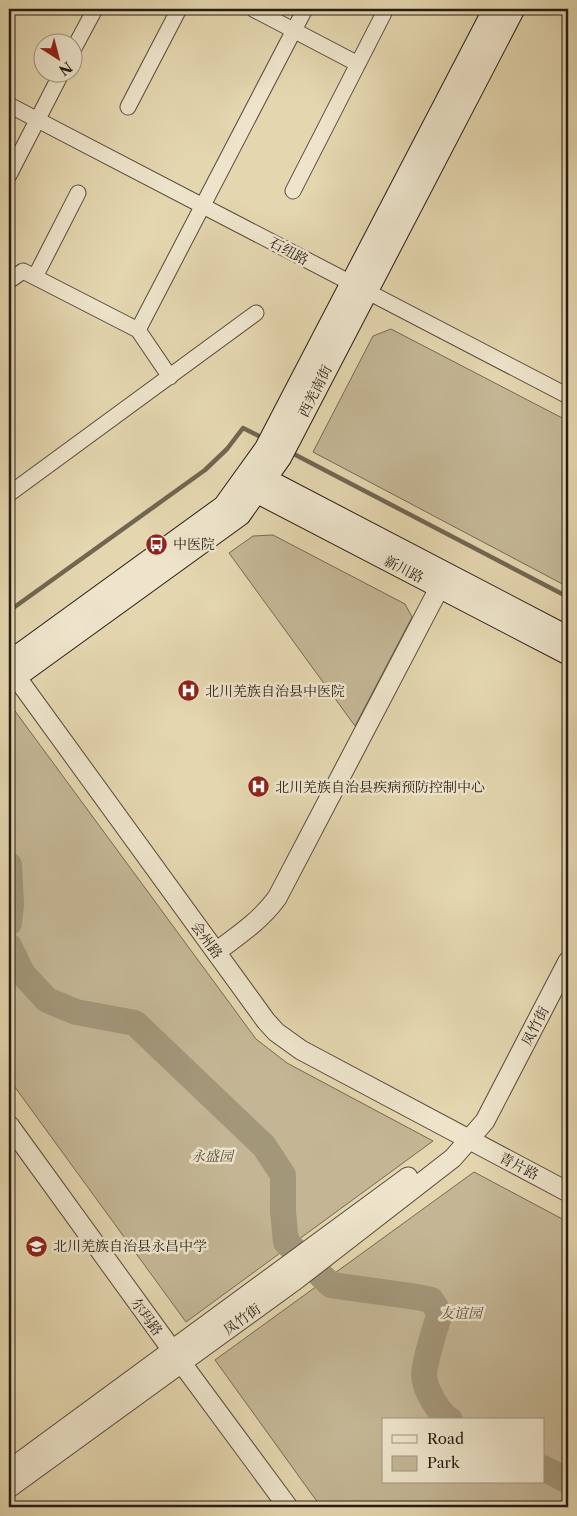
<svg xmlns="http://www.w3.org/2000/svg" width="577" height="1516" viewBox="0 0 577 1516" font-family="'Libre Caslon Text','Noto Serif SC',serif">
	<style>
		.green { fill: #c4b695; stroke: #756954; fill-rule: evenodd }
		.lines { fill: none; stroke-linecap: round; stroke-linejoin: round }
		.stream { stroke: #716651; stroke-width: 4.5 }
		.river { stroke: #a3977a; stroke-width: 26 }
		.minor-casing { stroke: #564a3b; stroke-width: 17 }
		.tertiary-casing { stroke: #564a3b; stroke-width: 21 }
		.secondary-casing { stroke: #261c14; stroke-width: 23 }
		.minor { stroke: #ede4cb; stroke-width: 15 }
		.tertiary { stroke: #ede4cb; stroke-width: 19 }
		.secondary { stroke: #ede4cb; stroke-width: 21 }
		.labels { text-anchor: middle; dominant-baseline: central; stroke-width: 5; stroke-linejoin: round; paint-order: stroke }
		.street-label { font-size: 14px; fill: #261c14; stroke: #ede4cb }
		.poi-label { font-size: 14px; fill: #261c14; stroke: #ede4cb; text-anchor: start }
		.park-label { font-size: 14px; font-style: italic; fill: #554a3b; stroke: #ede4cb }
	</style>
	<rect width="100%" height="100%" fill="#e4d6af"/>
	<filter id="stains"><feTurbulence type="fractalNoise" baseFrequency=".004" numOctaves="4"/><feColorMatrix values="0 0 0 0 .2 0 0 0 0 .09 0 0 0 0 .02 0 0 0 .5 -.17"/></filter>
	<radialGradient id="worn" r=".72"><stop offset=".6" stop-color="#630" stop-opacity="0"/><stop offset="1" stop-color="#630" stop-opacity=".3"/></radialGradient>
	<path class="green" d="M391,329l177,92v166l-255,-135 60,-116z
		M273,535l132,69 7,13 -57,109 -126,-173 24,-17z
		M15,711l241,328 31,24 146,78 -247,181 -177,-243v-363z
		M474,1172l94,50v285h-247l-106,-147zM383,1420h160v62h-160z"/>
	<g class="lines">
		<path class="stream" d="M290,452l278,145
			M9,611l196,-141 22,-21 16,-21 20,10"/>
		<path class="river" d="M9,865l2,40 -2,18
			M9,946l13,27 25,27 29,12 59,11 129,123 19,29v36l3,31 45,43 86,12 14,3 9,14c-5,13 -15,47 -16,60 0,14 14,39 26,46
			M543,1468l25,13"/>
		<defs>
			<path id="minor" d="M253,9l105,55
				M72,52l23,-43
				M9,105l559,291
				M128,107l51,-98
				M9,175l53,-103
				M293,191l93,-182
				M35,277l43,-84
				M9,281l14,-10 115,59 32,47
				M138,330l167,-321
				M9,494l247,-181"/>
			<path id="tertiary" d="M9,667l257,354 10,11 25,18 267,142
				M216,952c23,-17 44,-31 61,-54l169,-323
				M9,1125l163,225 116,157
				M9,1470l399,-293
				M9,1488l288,-209 156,-121 32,-37 83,-160"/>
			<path id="secondary" d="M254,473l314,164
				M245,486l323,168
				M9,662l215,-156 41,-57 229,-440
				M9,682l231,-167 41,-58 233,-448"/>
		</defs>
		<use href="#minor" class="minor-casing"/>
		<use href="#tertiary" class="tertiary-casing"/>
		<use href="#secondary" class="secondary-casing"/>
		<use href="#minor" class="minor"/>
		<use href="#tertiary" class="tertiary"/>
		<use href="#secondary" class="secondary"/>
	</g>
	<defs>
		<symbol id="bus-disc" viewBox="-11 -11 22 22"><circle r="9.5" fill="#8f2418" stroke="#ede4cb"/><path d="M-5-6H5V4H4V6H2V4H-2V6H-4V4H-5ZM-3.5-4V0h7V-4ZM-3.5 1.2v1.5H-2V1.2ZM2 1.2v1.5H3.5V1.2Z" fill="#fff"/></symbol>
		<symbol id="hospital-disc" viewBox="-11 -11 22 22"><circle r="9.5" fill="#8f2418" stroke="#ede4cb"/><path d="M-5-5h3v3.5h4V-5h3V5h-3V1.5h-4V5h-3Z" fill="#fff"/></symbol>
		<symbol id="school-disc" viewBox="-11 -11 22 22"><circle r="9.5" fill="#8f2418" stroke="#ede4cb"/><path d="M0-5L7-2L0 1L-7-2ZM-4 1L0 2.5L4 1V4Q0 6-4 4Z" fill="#fff"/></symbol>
	</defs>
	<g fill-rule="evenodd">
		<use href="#bus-disc" x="144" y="532" width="25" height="25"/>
		<use href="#hospital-disc" x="176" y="678" width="25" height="25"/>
		<use href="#hospital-disc" x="246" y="774" width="25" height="25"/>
		<use href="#school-disc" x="24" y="1234" width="25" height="25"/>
	</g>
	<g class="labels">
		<g class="street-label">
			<text transform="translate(289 251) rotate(28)">石纽路</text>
			<text transform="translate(315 391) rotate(-63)">西羌南街</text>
			<text transform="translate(404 569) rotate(27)">新川路</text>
			<text transform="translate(207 940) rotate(54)">会州路</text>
			<text transform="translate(535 1026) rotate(-63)">凤竹街</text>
			<text transform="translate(519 1166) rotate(27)">青片路</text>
			<text transform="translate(147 1317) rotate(54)">尔玛路</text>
			<text transform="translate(242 1319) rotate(-36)">凤竹街</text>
		</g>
		<g class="poi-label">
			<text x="173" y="544">中医院</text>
			<text x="205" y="691">北川羌族自治县中医院</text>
			<text x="275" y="787">北川羌族自治县疾病预防控制中心</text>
			<text x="53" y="1246">北川羌族自治县永昌中学</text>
		</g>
		<g class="park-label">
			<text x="212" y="1156">永盛园</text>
			<text x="461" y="1313">友谊园</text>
		</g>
	</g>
	<rect width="577" height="1516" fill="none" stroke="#e4d6af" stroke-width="30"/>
	<rect x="10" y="10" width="557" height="1496" fill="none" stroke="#261c14" stroke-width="2.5"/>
	<rect x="15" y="15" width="547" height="1486" fill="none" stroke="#261c14"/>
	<rect x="382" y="1418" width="162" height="65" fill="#ede4cb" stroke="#9d9482"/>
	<rect x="392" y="1435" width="25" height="8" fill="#ede4cb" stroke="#9d9482"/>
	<text x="427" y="1444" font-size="15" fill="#261c14">Road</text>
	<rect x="392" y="1456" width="25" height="15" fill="#c4b695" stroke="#9d9482"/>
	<text x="427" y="1468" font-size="15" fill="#261c14">Park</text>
	<g transform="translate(58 58) rotate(144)"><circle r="24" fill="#ede4cb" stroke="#9d9482"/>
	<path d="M0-4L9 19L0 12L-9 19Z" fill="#8f2418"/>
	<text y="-8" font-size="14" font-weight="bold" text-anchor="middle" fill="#261c14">N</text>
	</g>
	<rect width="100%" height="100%" filter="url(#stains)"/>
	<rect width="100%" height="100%" fill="url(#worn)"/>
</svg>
